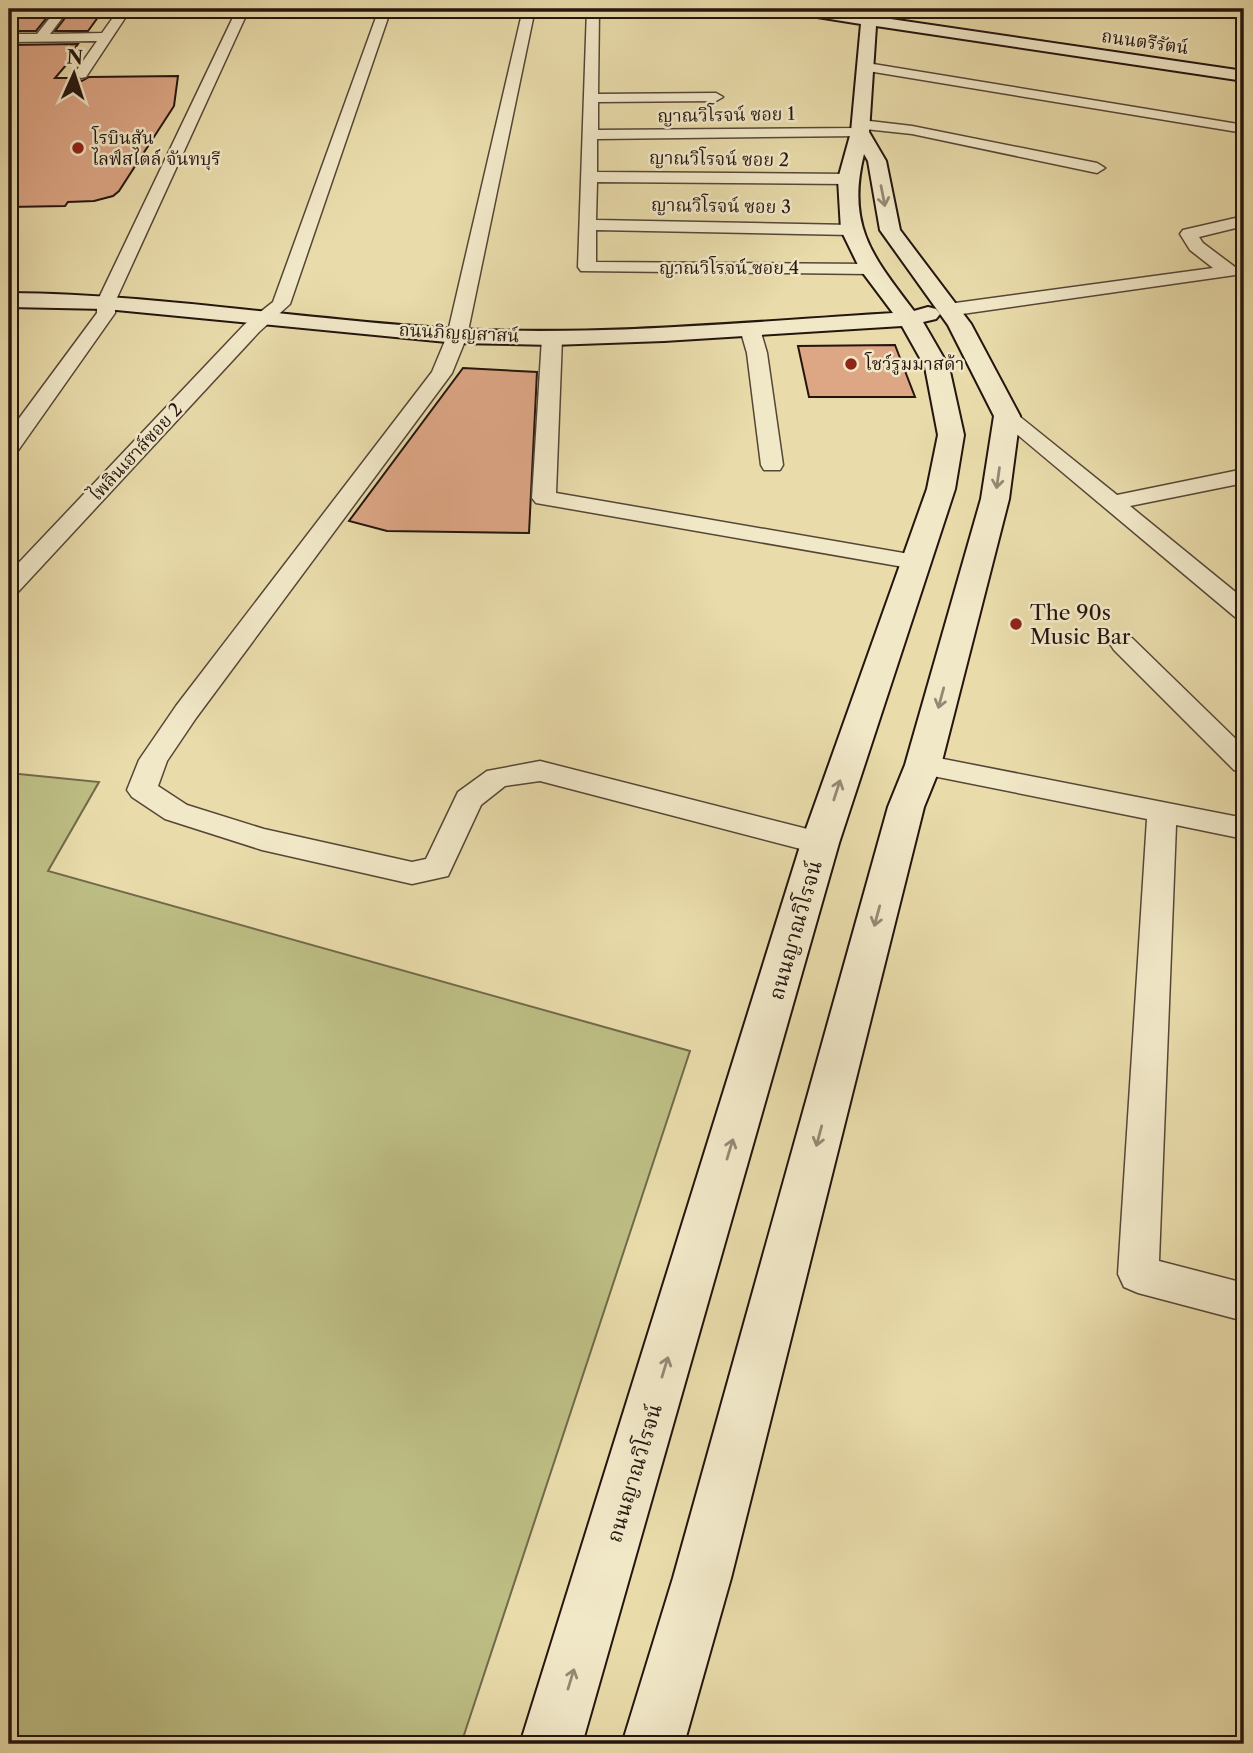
<svg xmlns="http://www.w3.org/2000/svg" width="1253" height="1753" viewBox="0 0 1253 1753" font-family="'Libre Caslon Text','Noto Serif Thai',serif">
	<style>
		.green { fill: #bdbe84; stroke: #706a4a; stroke-width: 2 }
		.building { fill: #dda685; stroke: #24150f; stroke-width: 2 }
		.lines { fill: none; stroke-linecap: round; stroke-linejoin: round }
		.street-casing { stroke: #554636; stroke-width: 3 }
		.secondary-casing { stroke: #24150f; stroke-width: 4 }
		.street { fill: #f1e8c8; fill-rule: evenodd }
		.secondary { fill: #f1e8c8; fill-rule: evenodd }
		.oneway { stroke: #958975 }
		.poi-dot { fill: #8f2418; stroke: #f1e8c8; stroke-width: 2.5 }
		.labels { text-anchor: middle; dominant-baseline: central; stroke-width: 5; stroke-linejoin: round; paint-order: stroke }
		.far-street-label { font-size: 18px; fill: #24150f; stroke: #f1e8c8 }
		.far-poi-label { font-size: 18px; fill: #24150f; stroke: #f1e8c8; text-anchor: start }
		.poi-label { font-size: 21px; fill: #24150f; stroke: #f1e8c8; text-anchor: start }
		.street-label { font-size: 21px; fill: #24150f; stroke: #f1e8c8 }
	</style>
	<rect width="100%" height="100%" fill="#e9dbaa"/>
	<filter id="stains"><feTurbulence type="fractalNoise" baseFrequency=".00286" numOctaves="4"/><feColorMatrix values="0 0 0 0 .2 0 0 0 0 .09 0 0 0 0 .02 0 0 0 .5 -.17"/></filter>
	<radialGradient id="worn" r=".72"><stop offset=".6" stop-color="#630" stop-opacity="0"/><stop offset="1" stop-color="#630" stop-opacity=".3"/></radialGradient>
	<path class="green" d="M9,773l90,9 -51,89 642,180 -229,693h-452z"/>
	<path class="building" d="M9,9h45l-18,22h-27z
		M72,9h32l-16,22h-33z
		M78,44l-5,7 6,-1 -24,28h20l7,3 7,-4 89,-1 -4,30 -55,85 -6,5 -19,5 -26,1 -3,4 -56,1v-162z
		M895,345l20,52h-106l-11,-51z
		M463,368l74,4 -8,161 -142,-2 -38,-10z"/>
	<g class="lines">
		<defs>
			<path id="street" d="M57,9h12l-19,25 52,-1 17,-24h12l-45,68 -5,1 -7,-4 23,-33 -88,1v-8h28z
				M237,9h12l-134,293v11l-98,139 -8,2v-22l88,-119v-11z
				M379,9h12l-101,295 -31,28 -241,260 -9,2v-21l236,-249 28,-22z
				M523,9h12l-68,327 -15,37 -256,345 -29,43 -9,25 29,19 77,24 148,33 14,-3 32,-67 29,-21 53,-10 291,74 4,8 -4,8 -11,3 -280,-73 -35,5 -24,19 -33,71 -36,8 -150,-34 -97,-31 -33,-22 -5,-7 12,-30 37,-54 256,-334 15,-36z
				M587,9h12l-1,85 118,-1 7,4 -7,4 -118,1v28l260,-2 -4,-4 7,-4 51,6 185,37 8,5 -8,5 -185,-39 -47,-5 2,3 -2,3 -5,1 -263,3v33l251,2 8,5 -8,5 -251,-2 -1,38 255,5 9,5 -9,5 -255,-5v32l275,2 9,5 -9,5 -290,-3 -3,-4z
				M867,63l377,62v8l-382,-63 -2,-3z
				M1244,216v10l-45,11 4,6 32,24 3,4 -3,4 -287,41 -9,-6 9,-6 265,-36 -23,-18 -10,-16 3,-4z
				M750,323l10,6 7,24 16,112 -3,5h-16l-3,-5 -14,-112 -7,-24z
				M552,332l10,6 -6,155 359,62 9,2 3,5 -3,5 -9,2 -379,-66 -4,-5 10,-160z
				M1007,410l7,2 103,83 127,-26v14l-114,23 114,93v21l-9,-3 -235,-197 -4,-4 4,-4z
				M1123,636l9,2 112,109v26l-10,-3 -120,-120 -4,-6 4,-6z
				M923,755l321,63v21l-68,-14 -17,436 85,22v38l-106,-28 -14,-6 -6,-13 29,-455 -234,-47 -5,-7 5,-7z"/>
			<path id="secondary" d="M785,9h35l42,6 3,-6h10l2,8 367,54v10l-368,-55 -7,106 17,29 14,69 71,94 49,92 -11,83 -68,266 -17,42 -193,771 -47,166h-62l51,-166 215,-771 17,-42 76,-266 13,-83 -46,-91 -68,-95 -12,-69 -4,-7c-18,72 9,103 50,157l14,-4 8,2 4,5 -4,5 -13,3 26,45 15,68 -9,54 -116,354 -257,901h-62l281,-901 126,-354 11,-54 -13,-68 -23,-41 -238,15 -112,4 -95,-2 -351,-34 -97,-2v-14c151,1 299,28 449,36 145,7 290,-7 435,-16l-33,-44 -19,-39 -3,-51 13,-47 10,-108 -69,-11z"/>
		</defs>
		<use href="#street" class="street-casing"/>
		<use href="#secondary" class="secondary-casing"/>
		<use href="#street" class="street"/>
		<use href="#secondary" class="secondary"/>
	</g>
	<defs><path id="oneway-shaft" d="M-6 0H5M1.5-3L5.5 0L1.5 3" fill="none" stroke-width="1.6" stroke-linecap="round" stroke-linejoin="round" transform="scale(1.75)"/></defs>
	<g class="oneway">
		<use href="#oneway-shaft" transform="translate(883 196) rotate(79)"/>
		<use href="#oneway-shaft" transform="translate(998 478) rotate(98)"/>
		<use href="#oneway-shaft" transform="translate(941 698) rotate(105)"/>
		<use href="#oneway-shaft" transform="translate(837 790) rotate(-72)"/>
		<use href="#oneway-shaft" transform="translate(877 916) rotate(105)"/>
		<use href="#oneway-shaft" transform="translate(819 1136) rotate(105)"/>
		<use href="#oneway-shaft" transform="translate(730 1149) rotate(-73)"/>
		<use href="#oneway-shaft" transform="translate(665 1367) rotate(-73)"/>
		<use href="#oneway-shaft" transform="translate(571 1679) rotate(-73)"/>
	</g>
	<g class="poi-dot">
		<circle cx="78" cy="148" r="7"/>
		<circle cx="851" cy="364" r="7"/>
		<circle cx="1016" cy="624" r="7"/>
	</g>
	<g class="labels">
		<g class="far-street-label">
			<text transform="translate(1145 42) rotate(8)">ถนนตรีรัตน์</text>
			<text transform="translate(726 115) rotate(-1)">ญาณวิโรจน์ ซอย 1</text>
			<text transform="translate(719 159) rotate(1)">ญาณวิโรจน์ ซอย 2</text>
			<text transform="translate(721 206) rotate(1)">ญาณวิโรจน์ ซอย 3</text>
			<text x="729" y="268">ญาณวิโรจน์ ซอย 4</text>
			<text transform="translate(459 333) rotate(3)">ถนนภิญญสาสน์</text>
			<text transform="translate(136 452) rotate(-47)">ไพลินเฮาส์ซอย 2</text>
		</g>
		<g class="far-poi-label">
			<text x="92" y="138">โรบินสัน<tspan x="92" dy="21">ไลฟ์สไตล์ จันทบุรี</tspan></text>
			<text x="865" y="364">โชว์รูมมาสด้า</text>
		</g>
		<g class="poi-label">
			<text x="1030" y="612">The 90s<tspan x="1030" dy="24">Music Bar</tspan></text>
		</g>
		<g class="street-label">
			<text transform="translate(795 930) rotate(-74)">ถนนญาณวิโรจน์</text>
			<text transform="translate(634 1473) rotate(-73)">ถนนญาณวิโรจน์</text>
		</g>
	</g>
	<rect width="1253" height="1753" fill="none" stroke="#e9dbaa" stroke-width="35"/>
	<rect x="10" y="10" width="1232" height="1732" fill="none" stroke="#24150f" stroke-width="3.5"/>
	<rect x="18" y="18" width="1218" height="1718" fill="none" stroke="#24150f" stroke-width="2"/>
	<g transform="translate(74 74) rotate(3)" stroke="#f1e8c8" stroke-width="5" paint-order="stroke">
	<path d="M0-5L12 26L0 18L-12 26Z" fill="#24150f"/>
	<text y="-10" font-size="19" font-weight="bold" text-anchor="middle" fill="#24150f">N</text>
	</g>
	<rect width="100%" height="100%" filter="url(#stains)"/>
	<rect width="100%" height="100%" fill="url(#worn)"/>
</svg>
